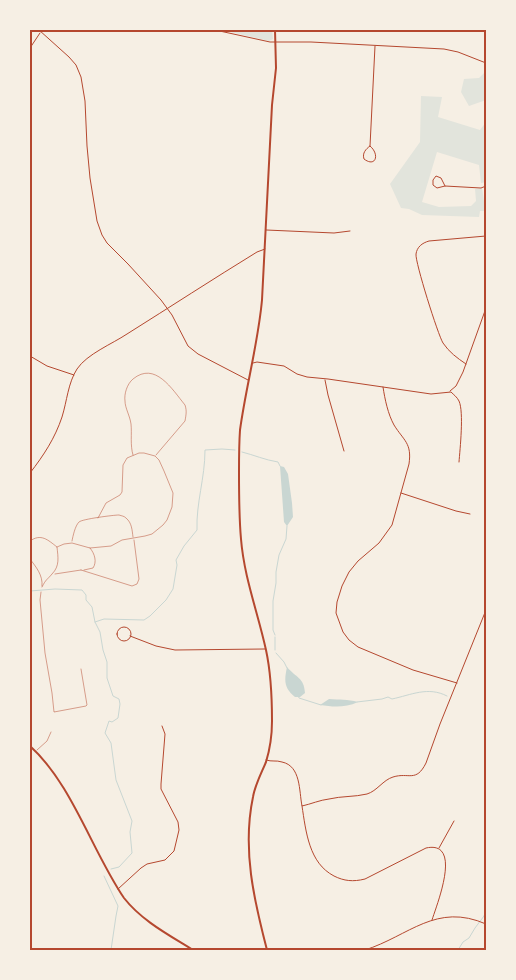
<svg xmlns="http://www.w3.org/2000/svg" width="516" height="980" viewBox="0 0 516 980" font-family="Commissioner,sans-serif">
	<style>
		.green { fill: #e2e4dc }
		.water { fill: #c9d6d2 }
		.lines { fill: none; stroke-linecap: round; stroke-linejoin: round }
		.stream { stroke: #c9d6d2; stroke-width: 1 }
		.service { stroke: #b5482f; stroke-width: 0.5 }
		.minor { stroke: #b5482f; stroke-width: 1 }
		.tertiary { stroke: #b5482f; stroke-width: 2 }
		.neatline { fill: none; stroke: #b5482f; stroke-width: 2 }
	</style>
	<rect width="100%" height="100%" fill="#f6efe4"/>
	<path class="green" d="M222,30h50l1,9 -4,2z
		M486,71v29l-17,6 -8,-14 3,-13 15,-1z
		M421,96l21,1 -4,20 42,13 6,-8v60l-5,1 -2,-18 -42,-13 -15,50 17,5 32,-1 5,-5 -1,-12 7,-1 2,13h2v10h-6l-1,6 -57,-2 -13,-6 -8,-1 -11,-24 30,-42z"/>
	<path class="water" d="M280,466l4,1 4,7 4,29 1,14 -6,9 -3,-4z
		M287,667c9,11 17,10 18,26l-5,4h-5c-11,-9 -11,-16 -8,-30z
		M329,699c11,1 18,0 29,3 -13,6 -25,5 -38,3z"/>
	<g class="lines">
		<path class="stream" d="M242,452c12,3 23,8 36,10l2,4
			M30,591l25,-2 27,1 4,5v5l6,7 3,15 5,10 3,18 4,12v16l6,18 6,3 1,5 -2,14 -6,4 -3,-1 -4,12 6,10 5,37 16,41 -2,11 2,21 -13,14 -8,2
			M95,622l9,-3 40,1 6,-4 16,-16 7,-11 4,-24 -1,-5 8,-14 13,-16c-1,-27 8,-52 8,-80l17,-1 13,1
			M275,635l-2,-5v-29l3,-18v-11l3,-17 7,-16 1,-13
			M275,637v13
			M276,653l8,9 3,6
			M298,695l1,3 22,7
			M357,702l25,-3 6,-2 4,2c19,-4 36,-13 55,-3
			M104,876l14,30 -2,10 -5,34
			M458,950l5,-8 6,-4 6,-10 9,-12 2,-6"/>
		<path class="service" d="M133,455c-3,-10 -1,-21 -2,-31 -1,-8 -6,-16 -6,-23 -1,-7 2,-17 8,-22 22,-18 39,10 52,26 2,6 1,10 0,16l-29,34
			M30,541c11,-8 18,-1 27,6 1,10 3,19 -5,27 -5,6 -6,5 -10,13
			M72,541c1,-5 3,-15 7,-19 3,-3 35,-7 40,-7 3,1 5,1 7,3 6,5 6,12 7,19
			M57,547l7,-3 8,-1 18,5 21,-2 11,-6 23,-4 7,-2 11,-9 4,-5 5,-13 1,-14 -9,-22 -5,-11 -4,-4 -11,-3h-5l-12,5 -4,7 -1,27 -2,3 -14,8 -8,15
			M30,559c6,8 13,16 12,27
			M81,570l51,16 5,-2 2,-5 -5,-39
			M84,570l9,-2c4,-6 2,-14 -3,-20
			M55,574l26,-4
			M41,592l-1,8 5,53 7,40 2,19 32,-6 1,-1 -6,-36
			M37,750l10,-9 4,-9"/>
		<path class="minor" d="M39,30l30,27 7,8 5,12 4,24 2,45 3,32 7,43 5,14 5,8 21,21 33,36 11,15 16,31 10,8 50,26
			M215,30l55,12h41l133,7 14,3 28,11
			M30,48l10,-15
			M370,146c10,8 6,22 -6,13 -2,-6 2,-10 6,-13l5,-100
			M445,186l-4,-8 -5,-2 -3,4v5l4,3 8,-2 36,2 5,-2
			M266,230l68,3 16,-2
			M30,356l17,10 27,9
			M253,363l4,-1 27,4 13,8 10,3 21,2 103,15 20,-2c3,3 6,5 8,9 5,11 1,48 0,61
			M466,364c-9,-6 -17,-12 -23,-21 -5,-8 -28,-81 -27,-89 1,-7 6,-11 13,-13l57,-5
			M325,380l3,15 16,56
			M383,387c2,13 5,27 11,38 10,16 18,18 15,39l-17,61 -13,18 -21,18 -9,11 -7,14 -5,16 -1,11 7,19 6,8 9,7 55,23 44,13
			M450,391l6,-5 7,-14 23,-64
			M30,473c14,-18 25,-35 32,-56 5,-16 6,-34 15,-48 10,-15 35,-25 50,-35 43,-27 86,-55 130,-82l8,-3
			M401,493l55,18 14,3
			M117 634a7 7 0 1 1 14 0a7 7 0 1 1-14 0Z
			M130,636l26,10 19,4 90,-1
			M266,760c6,2 10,0 16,2 19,4 17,29 20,44 9,-2 18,-6 27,-7 12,-3 26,-2 38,-5 10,-3 16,-14 26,-17 16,-5 23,6 33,-14l14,-39 46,-114
			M302,806c4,26 7,57 32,70 10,5 19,6 31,3l61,-31c37,-8 11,56 6,72
			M439,848l15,-27
			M118,889l23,-21 6,-4 18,-4 9,-9 5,-21 -1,-8 -17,-33v-5l4,-50 -3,-8
			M365,950c44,-14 71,-48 121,-26"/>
		<path class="tertiary" d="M30,746c42,38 62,105 94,152 18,23 45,37 69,52
			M267,950c-13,-50 -25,-101 -14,-153 2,-12 8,-23 13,-35 4,-13 6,-27 6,-41 0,-23 -1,-48 -6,-71 -8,-37 -22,-73 -25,-111 -2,-22 -2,-45 -2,-67 0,-14 0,-28 1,-42 6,-44 18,-86 22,-130l10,-195 4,-37 -1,-38"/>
	</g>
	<rect width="516" height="980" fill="none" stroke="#f6efe4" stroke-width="62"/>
	<rect x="31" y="31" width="454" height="918" class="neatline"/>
</svg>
